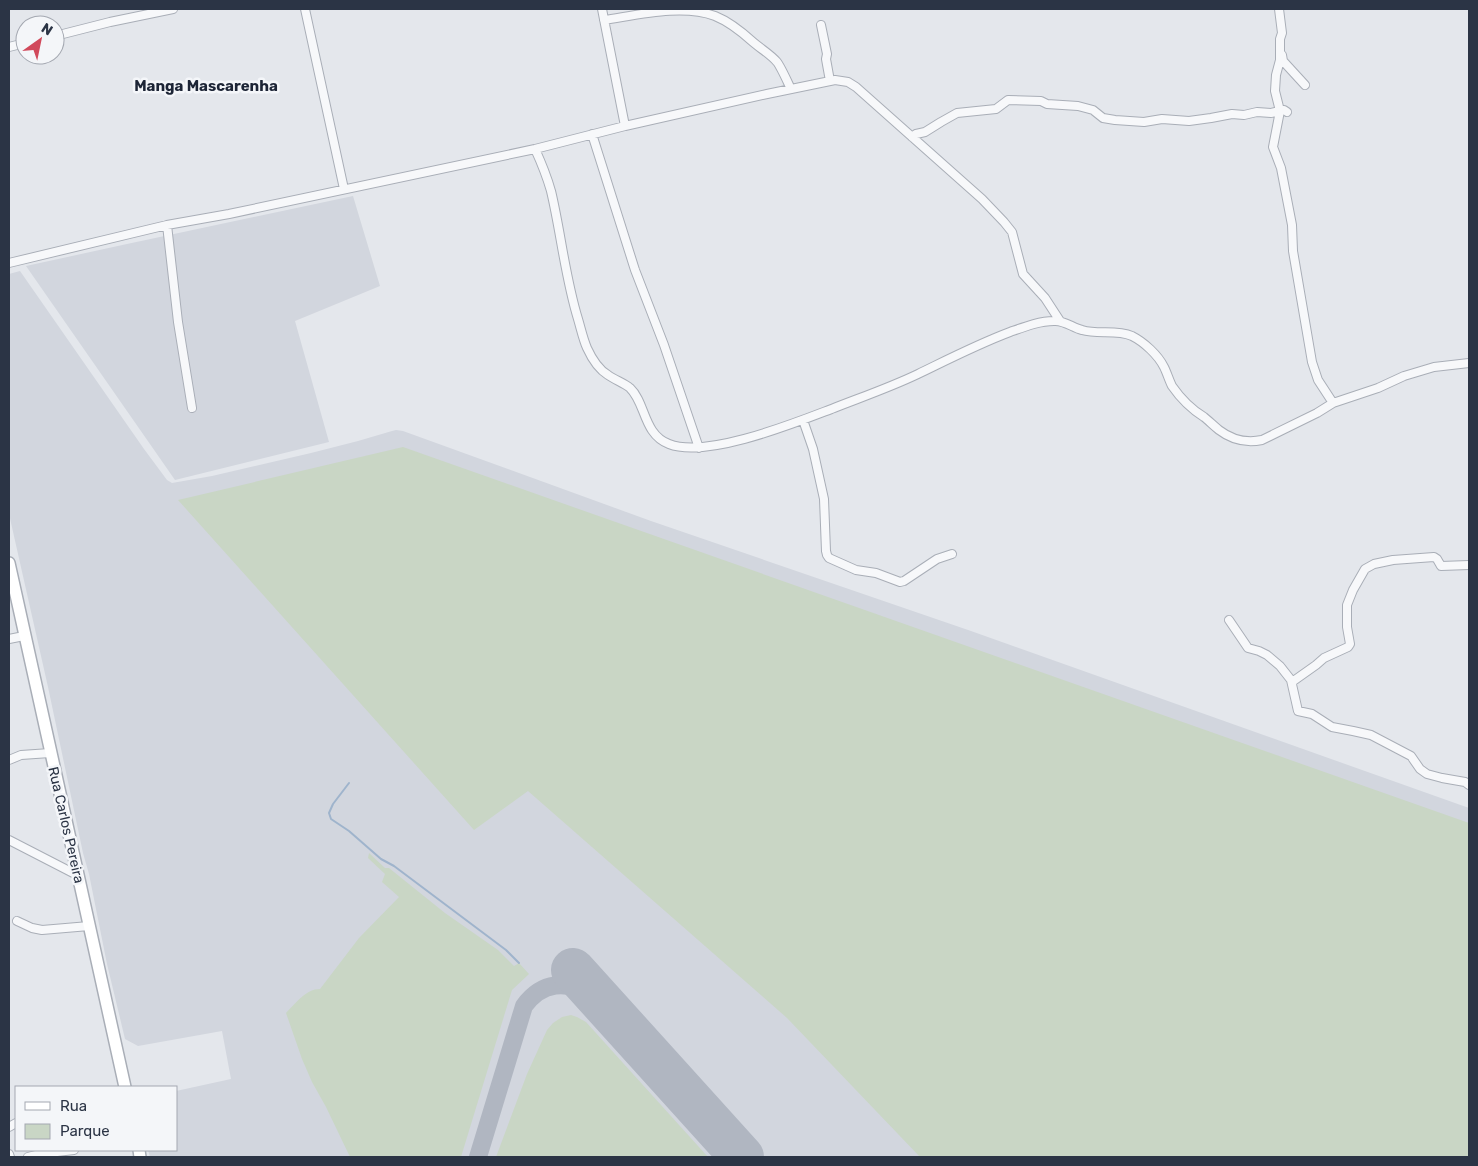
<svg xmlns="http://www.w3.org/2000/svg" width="1478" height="1166" viewBox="0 0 1478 1166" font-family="Rubik,sans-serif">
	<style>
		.built { fill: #d2d6de }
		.green { fill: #c9d6c5 }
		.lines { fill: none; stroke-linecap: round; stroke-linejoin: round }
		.stream { stroke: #9fb4cc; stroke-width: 2 }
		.taxiway { stroke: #b0b6c1; stroke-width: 18 }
		.runway { stroke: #b0b6c1; stroke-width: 44 }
		.street-casing { stroke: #a9aeb7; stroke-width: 10 }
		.secondary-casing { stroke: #a9aeb7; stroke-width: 14 }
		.street { stroke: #f7f8fa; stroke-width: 8 }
		.secondary { stroke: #fff; stroke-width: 11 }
		.labels { text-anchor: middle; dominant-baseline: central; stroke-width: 5; stroke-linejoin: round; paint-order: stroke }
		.street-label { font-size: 14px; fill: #2b3445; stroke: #f4f6f9 }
		.neighbourhood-label { font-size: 15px; font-weight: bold; fill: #1d2536; stroke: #f4f6f9 }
	</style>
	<rect width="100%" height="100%" fill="#e4e7ec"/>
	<path class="built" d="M353,196l27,90 -85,35 34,121 -154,38 -149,-214 101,-22z
		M20,271l124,178 23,31 5,3 40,-7 99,-23 47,-12 34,-10 4,-1 7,1 248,90 320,110 498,177v349h-1319l-2,-7h28v-59l55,-12 -9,-48 -84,15 -13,-7 -18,-75 -18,-90 -6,-21 -35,-166 -39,-173v-240z"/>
	<path class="green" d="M403,447l1066,376v334h-549l-133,-139 -259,-227 -54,39 -296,-330z
		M369,853l16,15h4l56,45 53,37 16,16 5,-3 10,11 -17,16 -51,167h-111l-24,-50 -14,-25 -10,-23 -16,-46c10,-10 20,-24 34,-24l39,-51 40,-41 -17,-15 3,-8 -17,-16z
		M571,1015l6,2 9,5 122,135h-212l31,-83 20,-44 6,-7 9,-6z"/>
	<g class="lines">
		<path class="stream" d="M349,783l-16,21 -4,9 2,6 18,12 32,28 13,7 112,84 13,13"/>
		<path class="taxiway" d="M478,1157l46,-151c19,-26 41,-24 69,-14"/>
		<path class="runway" d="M573,970l169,187"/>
		<defs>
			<path id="street" d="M305,9l39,180
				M602,9l23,117
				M1279,9l3,24 -2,6v21l-4,15 -1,16 5,20 -7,36 8,21 11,57 1,26 19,111 6,18 15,23
				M604,20c34,-5 78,-16 111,-4 15,6 27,16 38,26 8,7 17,12 24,20 4,5 11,21 14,27
				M821,25l6,29 -1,5 4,22
				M55,36l55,-14 63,-13
				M9,47l16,-4
				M1282,55l1,6 22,24
				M592,134l43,136 29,75 35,103
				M912,137l4,-3 9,-2 16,-10 16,-9 39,-4 12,-9 33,1 6,3 31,2 15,4 10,8 12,2 29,2 18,-3 27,2 22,-3 21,-4 12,1 13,-3 14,1 13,-3 3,2
				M535,149c6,13 12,28 16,42 10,42 14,86 27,128 3,10 5,20 9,29 5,11 11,21 21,27 7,5 16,8 22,13 16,15 13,46 39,56 38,15 128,-22 165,-36 28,-11 57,-21 84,-34 31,-15 60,-30 92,-42 14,-5 29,-11 44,-11 10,-1 19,7 28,9 16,5 34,-1 50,6 12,6 26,19 32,31 3,6 5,13 8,19 9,13 19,23 32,31 5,4 10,9 15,13 13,10 28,13 43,10l55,-27 16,-10 45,-15 26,-12 30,-9 35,-4
				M167,225l11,97 14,86
				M9,263l158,-38 62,-11 306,-65 90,-23 142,-32 68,-14 13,2 8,5 126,112 22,23 8,10 11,42 22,24 15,23
				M803,420l10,29 11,50 2,52 1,4 2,3 27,12 20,3 24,9 4,-1 33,-22 15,-5
				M1229,620l19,28 11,3 8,4 13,11 11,14 7,31 14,3 20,13 21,4 18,4 40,21 9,13 7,5 15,4 23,4 4,3
				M9,639l15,-3
				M1292,682l24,-17 8,-7 24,-11 2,-3 -3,-17v-22l6,-15 12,-21 9,-5 19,-4 41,-3 3,2 4,7 28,-1
				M9,760l12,-5 29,-2
				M9,840l68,35
				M17,921l15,7 10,2 47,-4
				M9,1127l7,-4
				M9,1154l1,3
				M28,1157l12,-3 34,-4"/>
			<path id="secondary" d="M9,563l116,524
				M139,1150l1,7"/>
		</defs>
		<use href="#street" class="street-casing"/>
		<use href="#secondary" class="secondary-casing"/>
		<use href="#street" class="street"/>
		<use href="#secondary" class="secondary"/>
	</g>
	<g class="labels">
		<g class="street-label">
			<text transform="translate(66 825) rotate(77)">Rua Carlos Pereira</text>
		</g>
		<g class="neighbourhood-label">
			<text x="206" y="86">Manga Mascarenha</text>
		</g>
	</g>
	<rect width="1478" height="1166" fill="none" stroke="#2b3445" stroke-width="20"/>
	<rect x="15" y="1086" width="162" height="65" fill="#f4f6f9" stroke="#a4a8b1"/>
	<rect x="25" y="1102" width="25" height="8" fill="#ffffff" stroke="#a4a8b1"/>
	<text x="60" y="1111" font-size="15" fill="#2b3445">Rua</text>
	<rect x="25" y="1124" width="25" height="15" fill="#c9d6c5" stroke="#a4a8b1"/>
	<text x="60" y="1136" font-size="15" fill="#2b3445">Parque</text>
	<g transform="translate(40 40) rotate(33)"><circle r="24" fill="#f4f6f9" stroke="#a4a8b1"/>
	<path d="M0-4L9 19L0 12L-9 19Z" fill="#d1495b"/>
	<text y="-8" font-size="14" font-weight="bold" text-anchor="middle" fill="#2b3445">N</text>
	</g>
</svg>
